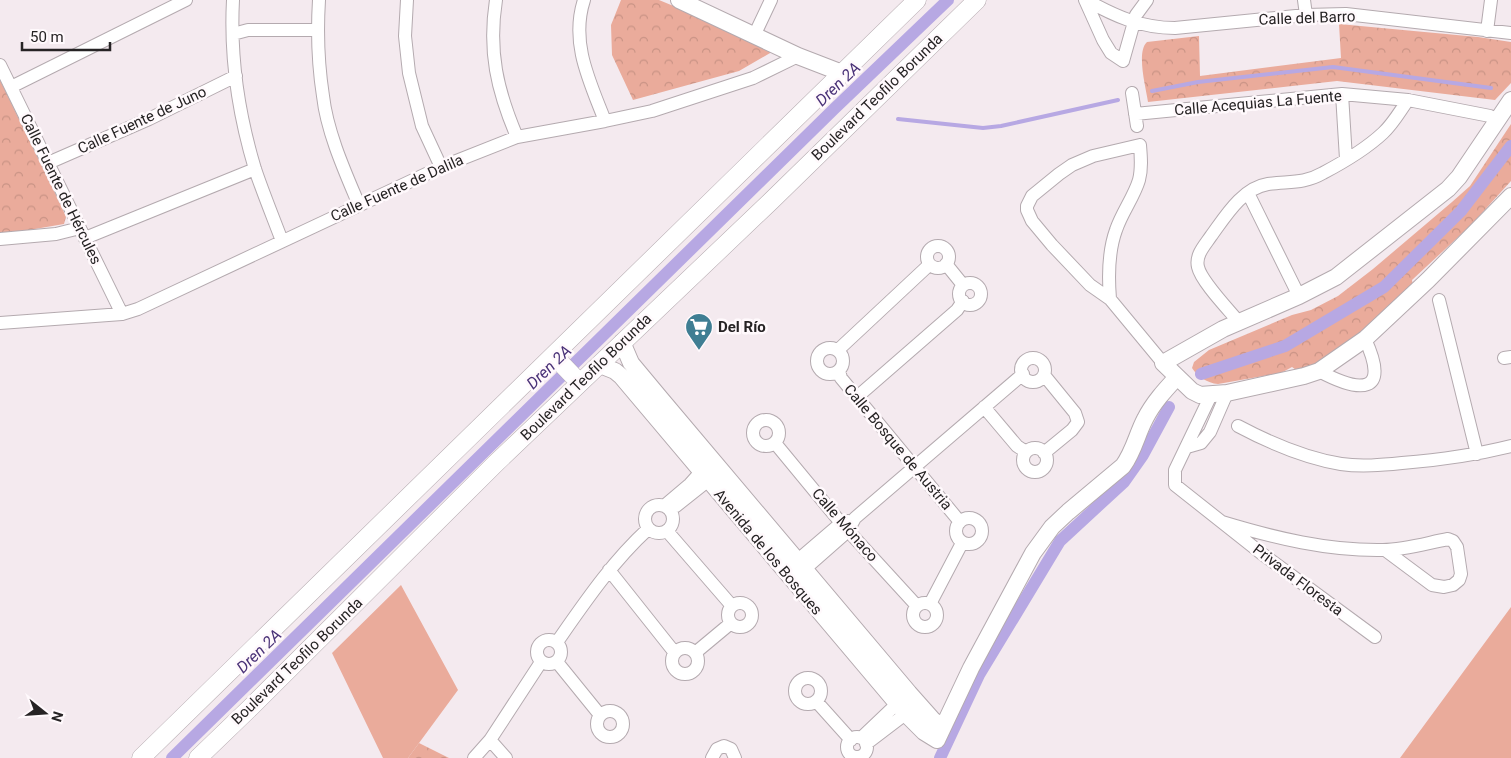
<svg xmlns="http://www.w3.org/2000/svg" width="1511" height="758" viewBox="0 0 1511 758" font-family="Roboto,sans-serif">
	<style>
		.grass { fill: #eaab9b }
		.park { fill: url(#park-crowns) }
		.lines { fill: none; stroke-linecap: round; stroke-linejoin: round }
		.stream { stroke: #b7a8e3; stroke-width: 4 }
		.canal { stroke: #b7a8e3; stroke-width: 12 }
		.minor-casing { stroke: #b4aaaf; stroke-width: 14 }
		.tertiary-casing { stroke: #b4aaaf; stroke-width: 18 }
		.secondary-casing { stroke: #b4aaaf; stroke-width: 19 }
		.minor { stroke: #fff; stroke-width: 12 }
		.tertiary { stroke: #fff; stroke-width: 16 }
		.secondary { stroke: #fff; stroke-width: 18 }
		.labels { text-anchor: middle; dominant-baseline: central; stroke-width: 5; stroke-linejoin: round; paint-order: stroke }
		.street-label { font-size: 15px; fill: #262324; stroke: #fff9fc }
		.poi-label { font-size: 15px; font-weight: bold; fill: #262324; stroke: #fff9fc; text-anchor: start }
		.water-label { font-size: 16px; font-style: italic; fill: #493177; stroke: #fff9fc }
	</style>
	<defs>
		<pattern id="park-crowns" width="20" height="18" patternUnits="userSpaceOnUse" patternTransform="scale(1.25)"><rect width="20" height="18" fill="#eaab9b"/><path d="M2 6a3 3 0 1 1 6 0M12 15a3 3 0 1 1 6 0" fill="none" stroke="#c99385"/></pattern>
	</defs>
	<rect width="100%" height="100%" fill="#f4eaef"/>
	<path class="grass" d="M401,585l57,105 -50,68h-25l-51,-105z
		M1511,607v151h-111z"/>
	<path class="park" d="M621,0h38l118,49 -38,22 -106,29 -21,-45 -1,-30z
		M1339,24l139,13 33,5v41l-16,17 -158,-19 -189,21c-2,-14 -12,-50 -1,-60l52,-6 1,40 141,-18z
		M0,80l60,123 6,14 -2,7 -64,11z
		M1511,124v57l-41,45 -58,54 1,6 -60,54 -27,19 -27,13 -7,-5 -11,6 -63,11c-11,-1 -20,-7 -26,-16l2,-6 15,-12 83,-35 19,-5 27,-14 35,-27 79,-67 18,-16z
		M419,743l30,15h-41z"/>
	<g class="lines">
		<path class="stream" d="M1152,91l46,-9 135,-15 158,21
			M898,119l85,9 18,-2 117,-26"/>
		<path class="canal" d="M1201,374l84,-28 99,-59 77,-76 50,-65
			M172,758l662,-649 114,-109
			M940,758l39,-83 81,-134 64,-59 19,-27 26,-48"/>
		<defs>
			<path id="minor" d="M233,0c-3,56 6,116 22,169 8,24 18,48 27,72
				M319,0c-2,32 -1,64 4,96 4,36 22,76 36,109
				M407,0l-2,36 4,37 13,53 19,41
				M496,0c-8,51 1,90 21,137
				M584,0c-14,43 6,82 21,121
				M1085,0l18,40 8,13 12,8 13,-46 11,-15
				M1086,0c29,16 55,28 89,28l131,-13 40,-1 165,19
				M1304,0l2,15
				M1487,31l4,-31
				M233,34l15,-4h69
				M754,36l17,-36
				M0,65l122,249
				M11,87l175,-87
				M1132,93l5,33
				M1342,94l4,65
				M1135,114l207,-20 66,6 82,16 8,3
				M48,163l101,-44 87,-43
				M1248,193l51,103
				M85,238l170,-69
				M0,239l56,-5 24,-6
				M927 257a11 11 0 1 1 22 0a11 11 0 1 1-22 0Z
				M946,264l17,21
				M959 294a11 11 0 1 1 22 0a11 11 0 1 1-22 0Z
				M1110,299c-2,-24 -2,-47 6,-69 6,-18 18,-33 23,-50 3,-11 2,-23 1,-35l-47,11 -21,9 -13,9 -27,22 -5,10v4l5,11 20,24 38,40 20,14 53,64
				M1439,300l38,154
				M1238,321c-10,-12 -37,-40 -40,-54 -3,-12 7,-22 13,-31 14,-19 31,-48 57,-52 20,-3 36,0 55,-11 19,-10 44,-25 60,-40 10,-9 17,-22 25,-33
				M0,323l122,-9 16,-5 303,-142 76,-30 88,-16 47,-10 101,-33 45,-22
				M817 361a13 13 0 1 1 26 0a13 13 0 1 1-26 0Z
				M838,350l91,-85
				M1504,358l7,-1
				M1021 370a12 12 0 1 1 24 0a12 12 0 1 1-24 0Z
				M839,371l2,7 119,144
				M1319,371c41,22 72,24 46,-32
				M1044,375l31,38 3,9 -6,8 -28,23
				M1211,395l-36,75v15l86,68 114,84
				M857,397l100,-87 6,-9
				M984,407l33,39 9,6
				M753 433a13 13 0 1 1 26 0a13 13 0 1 1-26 0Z
				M1238,426c32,17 67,32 103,38 20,3 41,1 61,-1 37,-3 73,-8 109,-17
				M775,443l66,80 76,83
				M1187,447l14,-4 9,-11 17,-39
				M1023 460a12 12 0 1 1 24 0a12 12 0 1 1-24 0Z
				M645 519a14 14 0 1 1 28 0a14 14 0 1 1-28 0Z
				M664,506l26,-22 17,-19
				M676,506l39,-31
				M956 531a13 13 0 1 1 26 0a13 13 0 1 1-26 0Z
				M1222,522c53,16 106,29 161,28 21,0 44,-7 65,-11l5,2 4,6 4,27 -2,6 -6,5 -9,2 -12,-2 -47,-35
				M667,531l65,75
				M792,565l49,-42 7,-2
				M609,570l66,83
				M798,575l50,-44 7,-13 168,-144
				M913 615a12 12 0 1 1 24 0a12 12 0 1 1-24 0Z
				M728 615a12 12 0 1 1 24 0a12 12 0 1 1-24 0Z
				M930,604l32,-61
				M537 652a12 12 0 1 1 24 0a12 12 0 1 1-24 0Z
				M557,642c28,-40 55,-80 91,-113
				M672 661a13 13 0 1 1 26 0a13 13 0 1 1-26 0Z
				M695,653l36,-30
				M557,662l43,53
				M795 691a13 13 0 1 1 26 0a13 13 0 1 1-26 0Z
				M816,701l35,39
				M597 724a13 13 0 1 1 26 0a13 13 0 1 1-26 0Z
				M847 747a10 10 0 1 1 20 0a10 10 0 1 1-20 0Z
				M861,738l42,-40
				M490,740l16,18
				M866,744l46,-35
				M474,758l16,-18 51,-78
				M712,758l5,-9 7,-3 7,3 4,9"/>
			<path id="tertiary" d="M679,0l119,56 44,17
				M1511,100l-52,77 -11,12 -112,88 -37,19 -76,33 -60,34 29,28 8,4 27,-2 77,-17 15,-5 46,-32 63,-59 83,-84
				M622,342l9,21 30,36 248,294 24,27 10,7
				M600,365l15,6 6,5 285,338 18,18 13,8 34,-72 62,-115 19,-26 16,-15 55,-46c11,-15 14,-32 22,-47 8,-16 20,-29 32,-42"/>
			<path id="secondary" d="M554,356l25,26
				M141,758l776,-758
				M198,758l53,-51 244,-243 276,-263 206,-201"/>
		</defs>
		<use href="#minor" class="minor-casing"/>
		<use href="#tertiary" class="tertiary-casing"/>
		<use href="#secondary" class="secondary-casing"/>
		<use href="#minor" class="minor"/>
		<use href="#tertiary" class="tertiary"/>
		<use href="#secondary" class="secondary"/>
	</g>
	<defs>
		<symbol id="supermarket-pin" viewBox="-11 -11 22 30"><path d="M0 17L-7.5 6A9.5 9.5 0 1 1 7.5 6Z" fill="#3f7e93" stroke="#fff9fc"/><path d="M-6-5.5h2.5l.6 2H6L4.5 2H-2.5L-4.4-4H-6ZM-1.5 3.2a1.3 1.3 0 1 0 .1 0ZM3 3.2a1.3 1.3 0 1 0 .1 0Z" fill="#fff"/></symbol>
	</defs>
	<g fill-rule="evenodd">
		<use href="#supermarket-pin" x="683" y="311" width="32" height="43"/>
	</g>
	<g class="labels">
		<g class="street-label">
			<text transform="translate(1307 18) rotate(-2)">Calle del Barro</text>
			<text transform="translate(877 97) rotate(-44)">Boulevard Teofilo Borunda</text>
			<text transform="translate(1258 103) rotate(-5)">Calle Acequias La Fuente</text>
			<text transform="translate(142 120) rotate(-25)">Calle Fuente de Juno</text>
			<text transform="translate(397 188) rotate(-24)">Calle Fuente de Dalila</text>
			<text transform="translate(61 189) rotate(64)">Calle Fuente de Hércules</text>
			<text transform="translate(586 377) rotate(-44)">Boulevard Teofilo Borunda</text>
			<text transform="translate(898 447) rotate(50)">Calle Bosque de Austria</text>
			<text transform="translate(845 525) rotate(49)">Calle Mónaco</text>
			<text transform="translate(768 552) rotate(50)">Avenida de los Bosques</text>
			<text transform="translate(1298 580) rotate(37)">Privada Floresta</text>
			<text transform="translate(297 661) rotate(-44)">Boulevard Teofilo Borunda</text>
		</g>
		<g class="poi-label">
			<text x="718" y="327">Del Río</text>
		</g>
		<g class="water-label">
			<text transform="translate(838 84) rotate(-44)">Dren 2A</text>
			<text transform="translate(549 367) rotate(-44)">Dren 2A</text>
			<text transform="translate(259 651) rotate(-44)">Dren 2A</text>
		</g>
	</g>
	<g transform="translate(45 713) rotate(107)" stroke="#fff9fc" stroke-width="4" paint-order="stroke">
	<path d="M0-4L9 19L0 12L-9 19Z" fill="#262324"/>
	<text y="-8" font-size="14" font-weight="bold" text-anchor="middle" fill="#262324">N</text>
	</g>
	<path d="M22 42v8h88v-8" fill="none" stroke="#262324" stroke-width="2.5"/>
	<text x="30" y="42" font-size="15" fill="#262324" stroke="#fff9fc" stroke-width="4" paint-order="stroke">50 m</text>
</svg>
